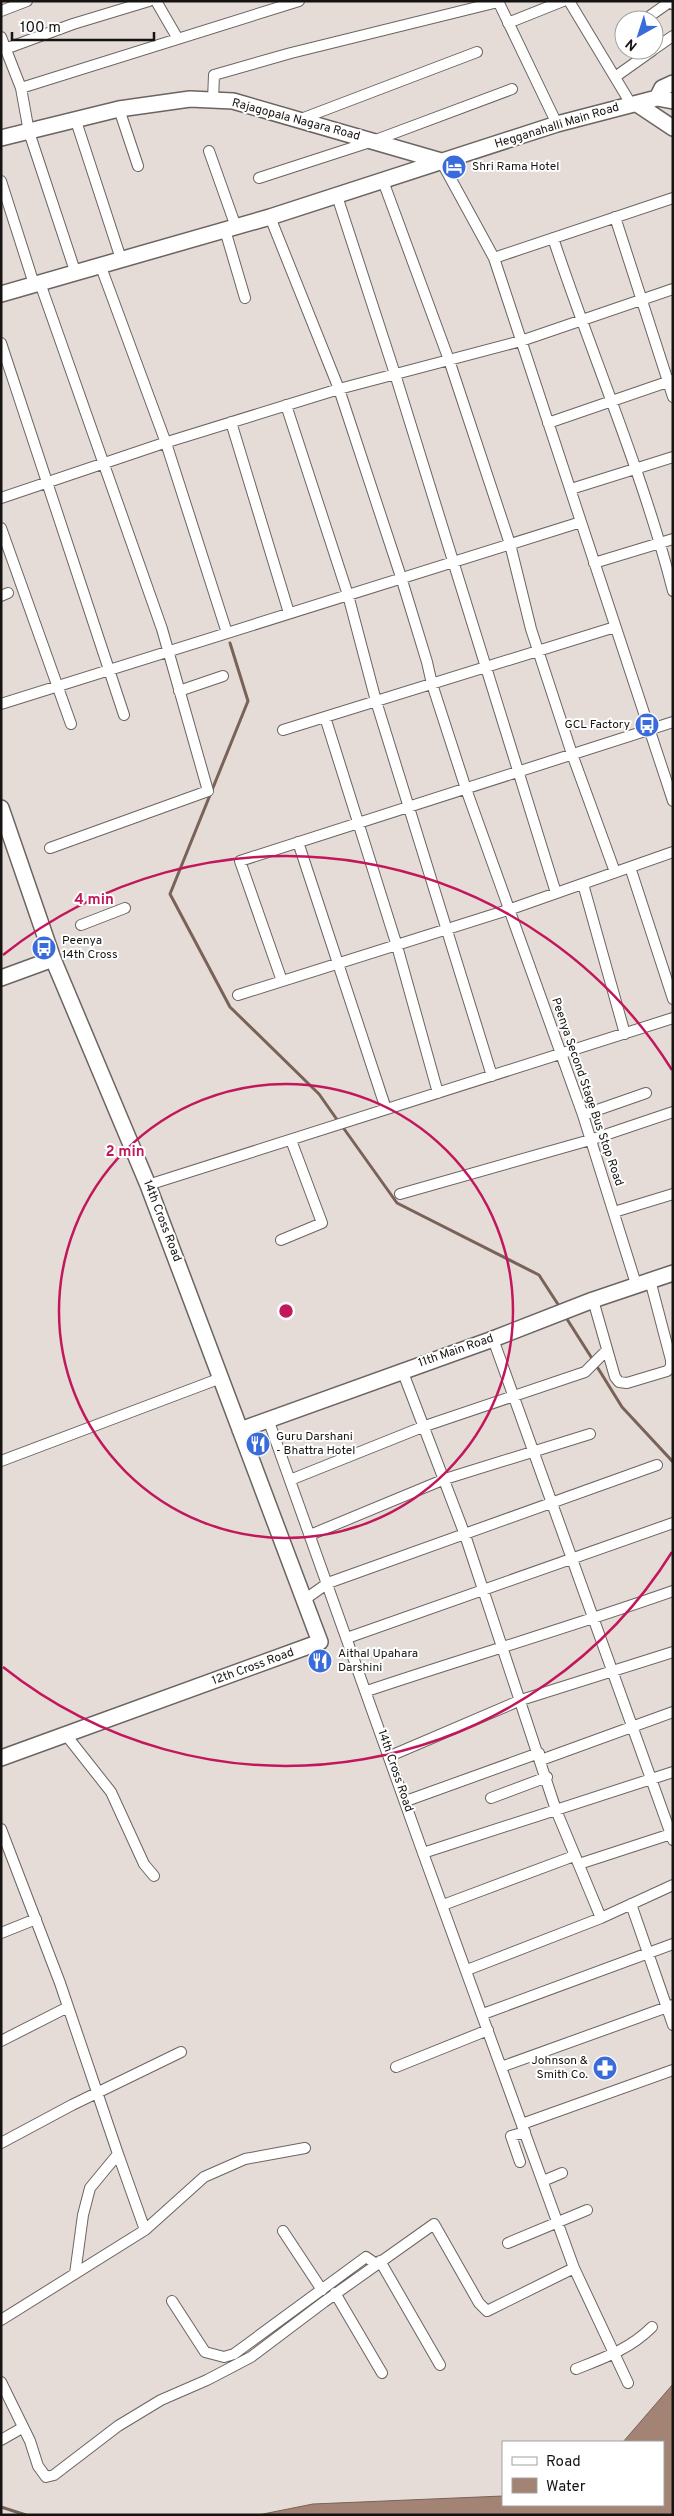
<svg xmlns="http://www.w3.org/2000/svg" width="674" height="2516" viewBox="0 0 674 2516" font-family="Overpass,sans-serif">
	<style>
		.water { fill: #a38474; stroke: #796257 }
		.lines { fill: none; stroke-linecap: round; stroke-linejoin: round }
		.stream { stroke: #796257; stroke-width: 3 }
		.street-casing { stroke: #6b6460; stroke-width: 12 }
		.secondary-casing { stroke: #6b6460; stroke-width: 18 }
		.street { stroke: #fff; stroke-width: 10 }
		.secondary { stroke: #fff; stroke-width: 15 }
		.ring { fill: none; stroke: #c2185b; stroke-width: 2.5 }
		.labels { text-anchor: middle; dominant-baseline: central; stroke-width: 4; stroke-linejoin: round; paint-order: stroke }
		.street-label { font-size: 12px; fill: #161412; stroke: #fff }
		.poi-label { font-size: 12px; fill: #161412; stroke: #fff; text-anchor: start }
		.centre { fill: #c2185b; stroke: #fff; stroke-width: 2.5 }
		.ring-label { font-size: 15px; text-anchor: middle; font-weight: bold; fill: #c2185b; stroke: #fff; stroke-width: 4; stroke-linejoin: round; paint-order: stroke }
	</style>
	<rect width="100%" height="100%" fill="#e5dcd8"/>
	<path class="water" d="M673,2384v131h-415l55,-11 190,-8v9h160v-63h-40z"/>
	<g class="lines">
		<path class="stream" d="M230,643l18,58 -78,193 60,113 89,87 19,27
			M342,1126l55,77 142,72 22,34
			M565,1316l28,44
			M596,1365l26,42 51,55
			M1,2507l25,8"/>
		<defs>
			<path id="street" d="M156,1l22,38
				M498,1l59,123
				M569,1l62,103
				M1,11l26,-10
				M647,18l24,-17 2,3
				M508,23l55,-22
				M1,37l20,51 8,44 47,142
				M5,49l68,-25 76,-23
				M654,49l19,-13
				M615,77l38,-27
				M21,88l278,-87
				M213,100l1,-25 77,-22 207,-51
				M119,109l19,57
				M75,118l46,141
				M301,119l176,-67
				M209,151l27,76
				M441,161l53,97 179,543
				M259,178l114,-37 139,-52
				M1,181l33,103
				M383,181l66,179 61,184 21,85 41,125 43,118
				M337,196l58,178 161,519
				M270,217l69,172 62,188 26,85 5,22 34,105 117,326 53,169
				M615,217l58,180
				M225,230l20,68
				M553,238c39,118 89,232 120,353
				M494,258l179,-60
				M101,267l65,176 61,190
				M40,283l122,346 46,162 -158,57
				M1,343l123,372
				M286,405l62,190 28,106 116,375
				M231,422l58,191
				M548,423l125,-43
				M571,489l102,-32
				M1,498l160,-54 178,-55 182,-48 152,-52
				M1,528l70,196
				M594,563l79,-24
				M1,596l7,-3
				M179,691l44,-15
				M1,704l580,-182
				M325,717l72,229 41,147
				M283,730l332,-103
				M298,842l88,267
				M630,867l43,132
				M583,884l42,150
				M81,925l44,-17
				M282,981l-42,-120 433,-139
				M238,995l273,-86 162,-57
				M583,1115l63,-22
				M148,1185l525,-167
				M400,1194l190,-54 83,-28
				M614,1212l59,-18
				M281,1240l41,-17 -31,-83
				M593,1300l22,77 4,5 8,1 40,-12 4,-4v-7l-21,-80
				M493,1339l180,501
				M402,1370l63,165 91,275 45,108
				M268,1419l155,434 151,415 54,115
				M1,1461l220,-83
				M290,1480l135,-54 160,-54 22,-22
				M310,1535l135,-56 145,-45
				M304,1600l24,-17 329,-118
				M347,1638l326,-115
				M367,1691c101,-34 204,-64 306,-100
				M66,1735l45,57 33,72 10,12
				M390,1756l131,-56 152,-48
				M541,1760l132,-48
				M491,1798l56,-21
				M406,1801l133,-48
				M1,1829l59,154 58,171 -28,34 -7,27 -8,59
				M423,1853l250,-81
				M579,1864l92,-30
				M631,1904l42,121
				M443,1905l131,-49
				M1,1933l35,-14
				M467,1970l134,-52 72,-33
				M483,2014l190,-70
				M1,2041l67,-34
				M396,2067l92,-37
				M501,2067l172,-62
				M522,2124l151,-54
				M1,2143l71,-38 109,-53
				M118,2154l27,76
				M520,2162l-9,-26 14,-4
				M543,2181l19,-8
				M283,2231l39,59
				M508,2243l79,-33
				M380,2261l60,104
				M335,2293l47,80
				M172,2301l33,51 19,5 10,-3 132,-97 10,7
				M1,2320l144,-90 59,-53 41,-18 60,-11
				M576,2369c28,-11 54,-20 76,-42
				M1,2382l29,59 8,25 8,11 8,-2 64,-49 43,-26 46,-20 44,-23 73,-55 110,-78 45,79 8,8 87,-43
				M1,2440l21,-12"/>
			<path id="secondary" d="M657,98l5,-10 11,-5
				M637,104l36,24
				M1,138l118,-29 71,-10 43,2 208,60
				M1,294l269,-77 287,-93 100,-26 16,3
				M1,808l52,151 95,226 172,457 -319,116
				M1,978l52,-19
				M240,1430l253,-91 100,-39 80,-27"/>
		</defs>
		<use href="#street" class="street-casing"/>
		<use href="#secondary" class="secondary-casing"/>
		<use href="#street" class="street"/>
		<use href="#secondary" class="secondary"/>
	</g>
	<g class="ring">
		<circle cx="286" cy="1311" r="227"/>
		<path d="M672 1552A455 455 0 0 1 3 1667M3 955A455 455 0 0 1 672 1070"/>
	</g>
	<defs>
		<symbol id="hotel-disc" viewBox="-11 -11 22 22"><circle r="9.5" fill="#396bdb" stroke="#fff"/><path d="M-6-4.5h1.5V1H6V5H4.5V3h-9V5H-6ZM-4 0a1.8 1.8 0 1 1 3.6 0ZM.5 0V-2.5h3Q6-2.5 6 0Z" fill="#fff"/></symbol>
		<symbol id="bus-disc" viewBox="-11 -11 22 22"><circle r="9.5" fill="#396bdb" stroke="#fff"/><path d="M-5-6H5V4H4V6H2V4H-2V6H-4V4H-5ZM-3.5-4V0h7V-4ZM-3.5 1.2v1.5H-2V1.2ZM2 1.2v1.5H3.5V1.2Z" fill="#fff"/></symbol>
		<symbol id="restaurant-disc" viewBox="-11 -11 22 22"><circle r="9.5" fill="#396bdb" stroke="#fff"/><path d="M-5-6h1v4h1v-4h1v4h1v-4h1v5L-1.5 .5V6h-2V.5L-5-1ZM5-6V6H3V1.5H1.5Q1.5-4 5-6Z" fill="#fff"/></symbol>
		<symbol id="pharmacy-disc" viewBox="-11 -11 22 22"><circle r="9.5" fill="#396bdb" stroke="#fff"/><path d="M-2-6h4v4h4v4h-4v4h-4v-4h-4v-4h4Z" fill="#fff"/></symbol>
	</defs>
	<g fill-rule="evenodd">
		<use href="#hotel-disc" x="440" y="153" width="28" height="28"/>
		<use href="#bus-disc" x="633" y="711" width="28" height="28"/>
		<use href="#bus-disc" x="30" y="934" width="28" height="28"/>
		<use href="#restaurant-disc" x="244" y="1430" width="28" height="28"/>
		<use href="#restaurant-disc" x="306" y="1647" width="28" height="28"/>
		<use href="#pharmacy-disc" x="591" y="2054" width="28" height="28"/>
	</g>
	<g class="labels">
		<g class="street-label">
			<text transform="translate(296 120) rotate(15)">Rajagopala Nagara Road</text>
			<text transform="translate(557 126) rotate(-17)">Hegganahalli Main Road</text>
			<text transform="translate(587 1092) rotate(71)">Peenya Second Stage Bus Stop Road</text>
			<text transform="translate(162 1221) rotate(69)">14th Cross Road</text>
			<text transform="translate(456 1351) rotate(-19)">11th Main Road</text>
			<text transform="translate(253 1667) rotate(-20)">12th Cross Road</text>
			<text transform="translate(395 1771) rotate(71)">14th Cross Road</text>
		</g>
		<g class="poi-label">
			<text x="472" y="167">Shri Rama Hotel</text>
			<text x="630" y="725" text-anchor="end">GCL Factory</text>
			<text x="62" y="941">Peenya<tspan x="62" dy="14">14th Cross</tspan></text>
			<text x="276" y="1437">Guru Darshani<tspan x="276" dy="14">- Bhattra Hotel</tspan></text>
			<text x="338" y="1654">Aithal Upahara<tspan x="338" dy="14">Darshini</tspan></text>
			<text x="588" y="2061" text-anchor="end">Johnson &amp;<tspan x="588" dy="14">Smith Co.</tspan></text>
		</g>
	</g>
	<circle cx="286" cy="1311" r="8" class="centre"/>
	<g class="ring-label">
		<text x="94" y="904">4 min</text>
		<text x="125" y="1156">2 min</text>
	</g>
	<rect width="674" height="2516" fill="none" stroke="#161412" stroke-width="5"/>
	<rect x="502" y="2441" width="162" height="65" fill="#ffffff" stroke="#a2a1a0"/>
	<rect x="512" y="2457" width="25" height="8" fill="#ffffff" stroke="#a2a1a0"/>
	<text x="546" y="2466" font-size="15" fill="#161412">Road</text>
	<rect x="512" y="2478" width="25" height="15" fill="#a38474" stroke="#a2a1a0"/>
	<text x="546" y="2491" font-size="15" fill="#161412">Water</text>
	<g transform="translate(639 35) rotate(219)"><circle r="24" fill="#ffffff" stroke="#a2a1a0"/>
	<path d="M0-4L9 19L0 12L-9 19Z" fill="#396bdb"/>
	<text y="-8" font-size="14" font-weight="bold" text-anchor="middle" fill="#161412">N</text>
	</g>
	<path d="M12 32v8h142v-8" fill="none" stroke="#161412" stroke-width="2.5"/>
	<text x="20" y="32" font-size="15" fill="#161412" stroke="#ffffff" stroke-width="4" paint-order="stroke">100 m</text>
</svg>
